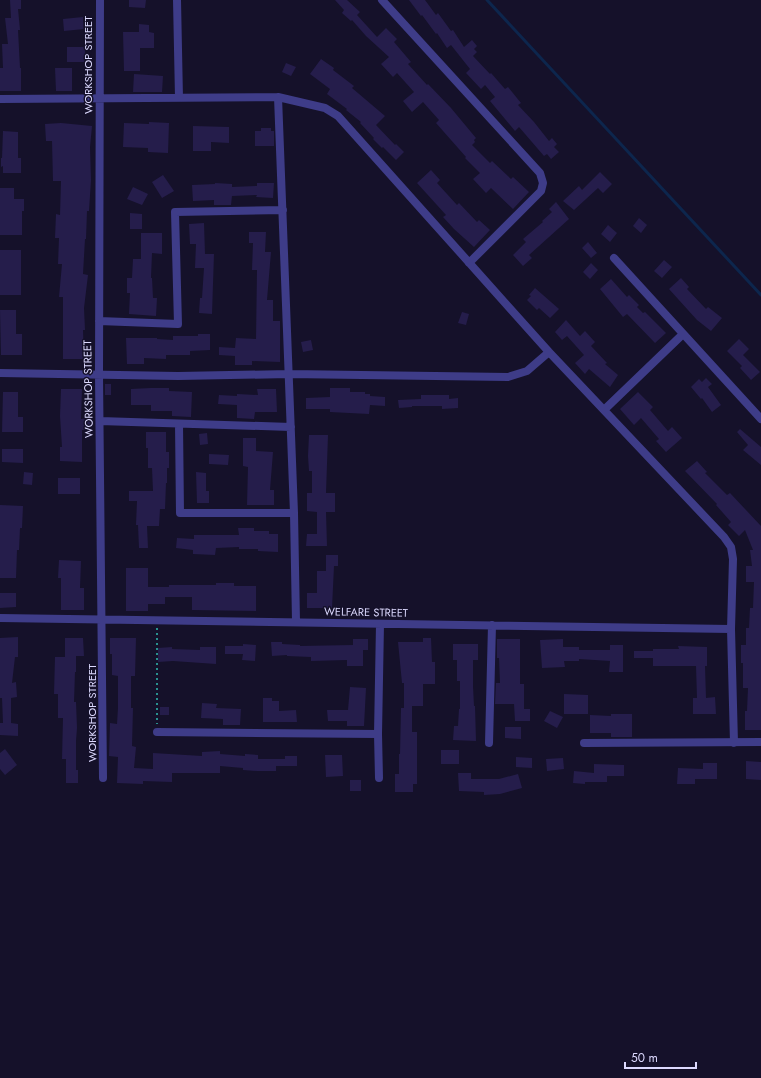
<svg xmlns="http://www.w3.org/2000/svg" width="761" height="1078" viewBox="0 0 761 1078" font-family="Jost,sans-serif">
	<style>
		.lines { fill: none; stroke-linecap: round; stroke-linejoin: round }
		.stream { stroke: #0d264d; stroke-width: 3 }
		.building { fill: #251d4b }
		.path { stroke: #31bcb0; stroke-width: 1.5; stroke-dasharray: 2 3; stroke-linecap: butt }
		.street { stroke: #3e3c88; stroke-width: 8 }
		.labels { text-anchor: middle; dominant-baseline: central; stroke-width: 3; stroke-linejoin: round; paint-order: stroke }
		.street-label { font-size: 11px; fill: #dddaff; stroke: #15112a }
	</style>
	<rect width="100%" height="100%" fill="#15112a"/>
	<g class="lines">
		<path class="stream" d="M487,0l274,295"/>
	</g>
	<path class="building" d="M10,0h11v9h-3l2,21h-2l2,38h1v23h-21v-23h3l-1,-24h6l-3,-26h6z
		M129,0h17l-1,8 -16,-1z
		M335,0h12l13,12 -3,3 20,22 9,-9 11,11 -3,3 17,20 -3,2 19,21 1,-1 23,24 25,30 -2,2 1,2 -3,3 18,18 2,-2 19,18 2,-2 16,15 -16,17 -22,-21 -5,5 -13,-14 7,-6 -15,-15 1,-1 -30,-34 3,-3 -16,-18 -11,10 -9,-11 11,-9 -17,-19 -4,4 -12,-13 8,-7 -23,-21 -14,-16 -1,1 -9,-8 2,-3z
		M409,0h16l11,15 2,-2 13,18 2,-1 11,17 8,-7 5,6 -3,3 3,3 -4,4 17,18 1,-1 14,16 3,-2 13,16 -3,2 16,17 15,19 3,-3 5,6 -3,3 5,5 -8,7 -4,-5 -3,2 -25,-29 -4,4 -25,-30 5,-4 -10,-12 -4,4 -15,-16 4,-4 -19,-24 -4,3 -10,-15 -1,1 -14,-19 -1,1z
		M83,17l1,12 -20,2 -1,-12z
		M139,24l10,1v7l5,1v15h-14v23h-16l-1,-39h16z
		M67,47h18v15h-18z
		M321,59l13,9 -1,2 21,16 -2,2 33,28 -9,9 19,20 1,-1 8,8 -8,8 -13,-13 -1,1 -9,-9 1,-1 -14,-15 1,-1 -15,-12 1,-1 -20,-15 3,-5 -20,-15z
		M286,63l10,4 -5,9 -9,-4z
		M55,68h17v23h-16z
		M134,74l29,2 -1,16h-29z
		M149,122l20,1 -1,30 -20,-1v-4l-25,-1 1,-24 25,1z
		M61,123l31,3 -2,21 1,33 -2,31h-2l-1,28h-1l-2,35 5,1 -4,33 1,22h-2l1,29h-21v-62h-4l3,-33h-4l1,-26h-4l1,-24 4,1 1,-34h-8l-1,-40h-6l-1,-17z
		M193,126l36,1v16l-18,-1v9h-18z
		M261,128h10v3h3v15h-19v-15h6z
		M3,131l15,1v26h3v15h-18v-7l-2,1v-9h1z
		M431,170l9,10 -3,3 20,22 2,-2 18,19 2,-2 11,10 -16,17 -20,-18 -11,-12 3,-2 -29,-32z
		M600,172l12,12 -9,9 -5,-5 -24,22 -11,-9 16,-15 3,4z
		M163,175l11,16 -12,7 -10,-16z
		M215,183l17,1v3l25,-1v-3h17l-1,15 -17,-1 1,-2 -25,1 -1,9h-17v-5l-21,1 -1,-16 23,-1z
		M133,187l15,7 -6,11 -15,-6z
		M0,188h14v11h10v12h-2v24h-22z
		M556,202l13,17 -40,36 3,3 -9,8 -10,-11 13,-13 -3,-3 20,-17 -1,-1 10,-9 -3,-3z
		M130,213l12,1v15h-12z
		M639,218l8,7 -6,8 -8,-7z
		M204,223l1,31h9l-2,60 -13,-1 1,-15h2l2,-30h-9l1,-24h-6l-1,-20z
		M608,225l9,8 -7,9 -9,-8z
		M249,232h17l-1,20h6l-4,48h6v21h7v41l-28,-1v4h-17v-9l-16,-1v-8l16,1 1,-10 20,1 1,-69h-5l1,-27h-4z
		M141,233h21v21l-10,-1 -1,25h1l1,20h4l-1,18 -27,-2 1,-21h-3v-15h5l1,-19h8z
		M588,242l9,11 -6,5 -9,-10z
		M0,250h21v45h-21z
		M664,260l8,7 -10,11 -8,-7z
		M591,263l7,7 -8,9 -7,-7z
		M681,278l8,9 -2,2 19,20 2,-2 14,11 -11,13 -14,-11 -28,-31z
		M611,279l16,18 2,-2 10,10 -2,2 6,6 2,-1 21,21 -11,10 -28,-29 -4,3 -23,-28z
		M535,288l24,21 -9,9 -11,-10 -2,2 -10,-10 4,-4 -2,-1z
		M0,310h16v24h6v21h-21z
		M462,312l7,2 -3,11 -8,-2z
		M566,320l14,16 5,-5 10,11 -4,4 16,17 -2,1 13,11 -8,12 -21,-18 -4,5 -10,-11 9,-8 -17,-19 -5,4 -7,-8z
		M198,334h12v16l-20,1v4h-24v4l-22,-1v6h-17l-1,-26h31v1l16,1v-4h25z
		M739,339l10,10 -6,6 17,17 -9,8 -11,-12 2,-2 -15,-15z
		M311,340l2,10 -10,2 -2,-10z
		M706,378l6,6 -4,3 13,18 -9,7 -10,-14 -1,1 -10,-12 8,-8 3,3z
		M105,384h6v11h-6z
		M151,388h18v3l23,1 -1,25 -19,-1v-5h-21v-6h-20v-16z
		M330,388h20v4h15v2h5v2l15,1v9l-15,-1 -1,9 -39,-2v-3h-24v-11l24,-1z
		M61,389h21l-1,30 9,-1 1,12h-9v32l-22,-1v-14h2l-2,-31z
		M257,389h19l1,23h-22l-1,7 -17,-1v-13l-19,-1 1,-9 18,1v-2l21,1z
		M3,392h15v25h5v15h-21z
		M638,392l15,15 -3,3 18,21 4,-4 10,11 -16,14 -10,-11 3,-2 -18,-21 -7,7 -14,-16z
		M421,395h28v4l9,-1v10l-16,1v-3h-30v1l-13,1 -1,-8 23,-1z
		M740,429l21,18v18l-18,-15 5,-5 -11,-13z
		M146,432h20v20h3v16h-2v15h-1l-1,26h-5l-1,17h-12l1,22h-9l-1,-23h-2l1,-24h-8v-10h24l-1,-23h-4v-20h-2z
		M207,433l1,11 -8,1 -1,-11z
		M309,435h19l-2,58h9v19h-9l1,34h-21l1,-12h10v-22l-10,-1v-18h5v-22h-3l-1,-15z
		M243,438h13v13l17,1 -3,38h4v15h-27l1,-38 -5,-1z
		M2,449h21v14l-21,-1z
		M209,454l20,1 -1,10 -19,-1z
		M697,461l10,11 -2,1 22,22 3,-2 31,33v204h-16v-19h2l1,-23h-5v-25h-2v-18h5v-17h3l1,-20h3l1,-26h-8v-16h6l-2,-16h3l-8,-20 -6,6 -11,-11 3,-3 -15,-17 1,-1 -32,-33z
		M24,472l9,1 -1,12 -9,-1z
		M196,472l10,1v18h3v12h-12z
		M58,478h22v16h-22z
		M0,505l23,1 -1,22h-2l-1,22h-2l-1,28h-16z
		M238,528h16v3h15v3h9v18l-20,-1v-2h-19v-2l-23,1 -1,7 -22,-1v-4l-17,-2 1,-10 17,1v-4h45z
		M326,555h12v11h-4l-2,42h-25v-15h10v-22h9z
		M59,560l22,1 -1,27h4v22h-23v-32h-3z
		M126,568h22v19h21v-2h47v-2h18v3h22v25l-64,-1v-13h-27v7h-17v7h-22z
		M0,593h16v14l-16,1z
		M18,637v20h-3l-3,26 4,-1 1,15 -6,1v25l7,1v12l-18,-1v-12h3l-1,-25h-2v-60z
		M65,638h18l1,18h-8v16h-1l-1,30h2l1,26 -1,13v29h2v13h-12v-24h-4l1,-41h-5v-24h-4l1,-37h10z
		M110,638h26l-1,38h-4v32h2l-1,38 4,1 -2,21 19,1v-16l49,3v-4l18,-1v3l25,2v-2l13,1v4h27v-3h12v10h-21v5h-19l-14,-1v-2l-23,-2v7h-48v9l-29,-1v3l-26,-1 1,-26 -9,-1 1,-33 7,1 1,-16v-32l-6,-1v-21h-2z
		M423,638h8l1,24h3v22h-12v22h-11v26h5v52h-4v8h-18v-18h4v-20h1l1,-46h3v-25h-2l-4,-41h25z
		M353,639h15v11h-5v16h-16v-6l-36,1v-4l-24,-1v-1l-15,1 -1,-14h11v2l18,1v1l53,-1z
		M497,639h23v45h4v25h6v12h-15l-1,-17h-19l1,-21h4l-1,-25h-2z
		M563,639v8h16v3h31v-5h13v27h-14l1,-11 -31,-2v2h-15l1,6 -23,1 -2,-28z
		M243,644l13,1 -1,16 -13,-1 1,-6h-18v-8h18z
		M453,644h25v16h-5v26l1,20h1l1,35 -23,-1 1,-14h4l1,-17h1v-28h-3v-21h-4z
		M678,646l29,1v19h-2l1,32 9,-1 1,17h-23v-16h4l-1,-32h-43v-8h-19v-7h19v-2h26z
		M172,647v2l28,1v-3h16v17l-43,-3 -15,1v-14z
		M350,687l16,1 -2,38h-17v-5h-19l-1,-11h21z
		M564,694l24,1v19h-24z
		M263,698h9v3h7v10l17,-1 1,12h-34z
		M202,703l15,1 -1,4 25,1 -1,16h-17v-6l-22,-1z
		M160,707h9v8h-9z
		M550,711l13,6 -6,11 -13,-7z
		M611,714h21v23h-21v-4h-21v-18l21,1z
		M505,727h16v12l-16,-1z
		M5,749l12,16 -12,10 -5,-6v-16z
		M441,750h18v14h-18z
		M325,755h17l1,21 -17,1z
		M516,757l16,1v10l-16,-1z
		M563,758l1,11 -17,2 -1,-12z
		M746,761l15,1v18l-15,-1z
		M703,763h14v16h-22v5h-18l1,-16 25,1z
		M594,764l30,1v11h-17v6h-22v2l-12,-1 1,-12 20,2z
		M458,773h13v6h28l19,-5 4,14 -22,6 -16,1v-3l-25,-1z
		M350,780h11v11h-11z"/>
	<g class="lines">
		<path class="path" d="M157,628v96"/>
		<path class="street" d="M100,0l-1,375 4,403
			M177,0l2,98
			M382,0l158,173 3,10 -2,8 -72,72
			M278,97l16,416 2,109
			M0,99l278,-2 47,11 13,8 211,236 175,185 7,10 2,12 -2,70 3,114
			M614,258l147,161
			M99,321l79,3 -3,-112 108,-2
			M0,373l178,3 111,-2 219,3 19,-6 22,-19
			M604,410l79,-76
			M100,421l191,6
			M179,424l1,89h114
			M0,618l731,11
			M157,732l221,2
			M489,743l3,-118
			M584,743l177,-1
			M379,778l-1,-44 2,-110"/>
	</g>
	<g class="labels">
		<g class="street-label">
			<text transform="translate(88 65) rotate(-90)">WORKSHOP STREET</text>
			<text transform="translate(88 389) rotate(-91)">WORKSHOP STREET</text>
			<text transform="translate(366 612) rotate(1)">WELFARE STREET</text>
			<text transform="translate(92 713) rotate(-90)">WORKSHOP STREET</text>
		</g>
	</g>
	<path d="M625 1062v6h71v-6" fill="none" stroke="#dddaff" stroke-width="2"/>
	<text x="631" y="1062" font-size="12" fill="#dddaff" stroke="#15112a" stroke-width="3" paint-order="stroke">50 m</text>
</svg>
